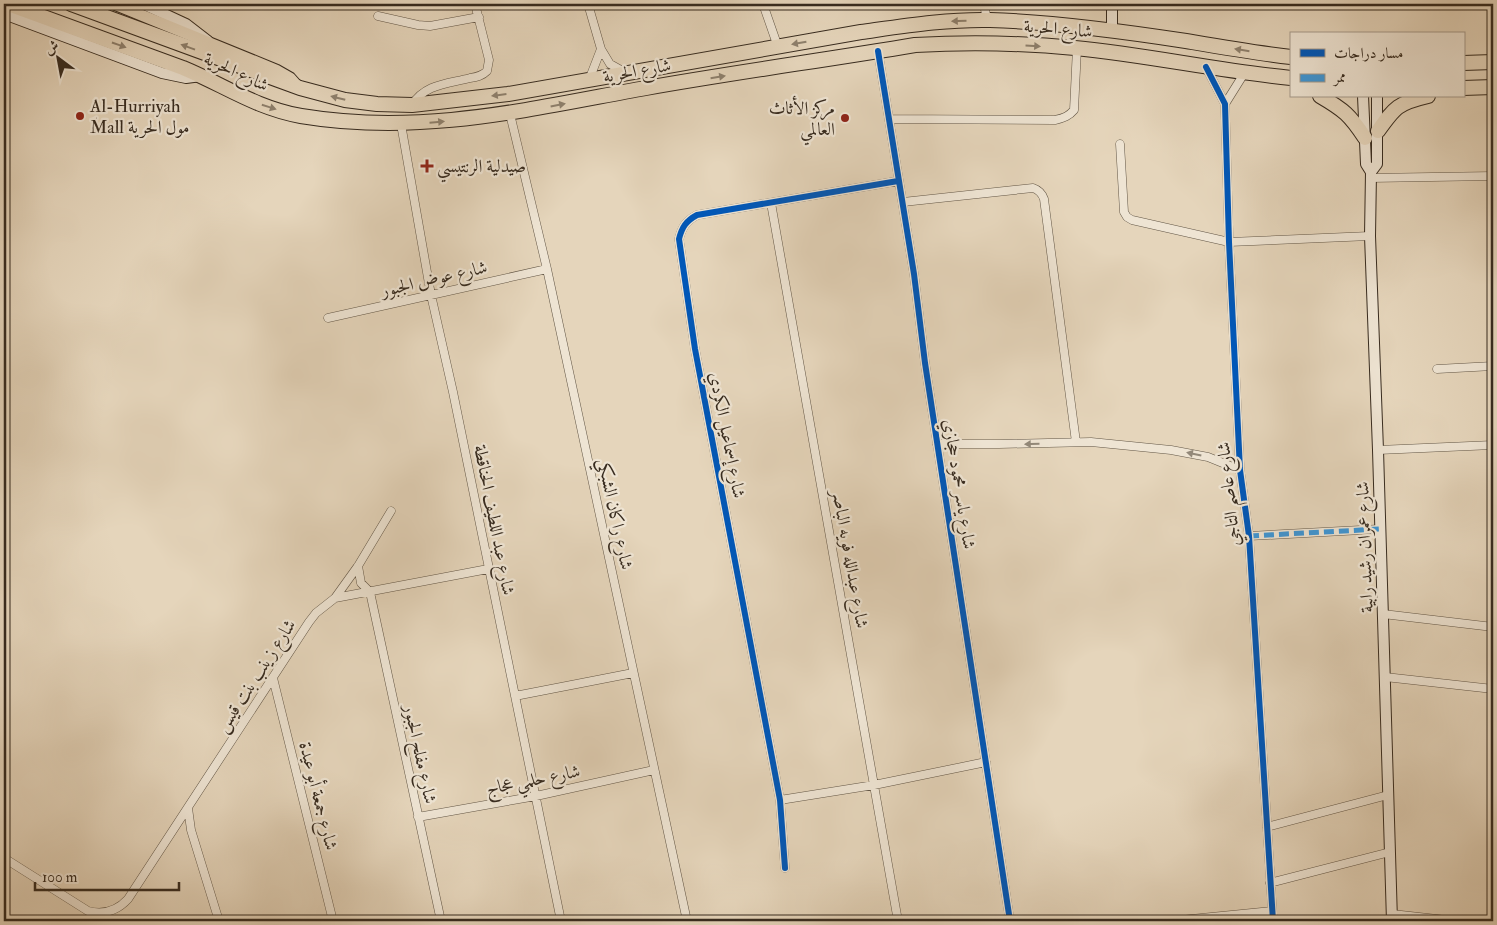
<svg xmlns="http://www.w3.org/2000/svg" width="1497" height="925" viewBox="0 0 1497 925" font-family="'IM FELL Double Pica',Amiri,serif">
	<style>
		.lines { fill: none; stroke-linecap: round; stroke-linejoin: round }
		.street-casing { stroke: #625646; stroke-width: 9 }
		.secondary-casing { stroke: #372b1f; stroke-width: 12 }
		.primary-casing { stroke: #372b1f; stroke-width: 13 }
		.highway-casing { stroke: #372b1f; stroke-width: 16 }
		.street { stroke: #eee4d3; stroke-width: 8 }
		.secondary { stroke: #eee4d3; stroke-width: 10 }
		.primary { stroke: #e5d5bb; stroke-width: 11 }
		.highway { stroke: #e5d5bb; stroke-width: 14 }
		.quiet { stroke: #3e96d5; stroke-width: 5; stroke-dasharray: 10 5; stroke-linecap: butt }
		.cycleway-casing { stroke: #eee4d3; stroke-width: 9 }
		.cycleway { stroke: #0057b8; stroke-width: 6 }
		.oneway { fill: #8e806d }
		.oneway2 { fill: #928879 }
		.poi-dot { fill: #8f2418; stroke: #eee4d3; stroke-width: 2 }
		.labels { text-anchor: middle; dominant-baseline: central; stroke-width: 4.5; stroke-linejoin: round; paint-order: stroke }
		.street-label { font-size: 18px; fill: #372b1f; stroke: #eee4d3 }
		.poi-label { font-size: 18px; fill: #372b1f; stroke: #eee4d3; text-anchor: start }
	</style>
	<rect width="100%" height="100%" fill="#e5d5bb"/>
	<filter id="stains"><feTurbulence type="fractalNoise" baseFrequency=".004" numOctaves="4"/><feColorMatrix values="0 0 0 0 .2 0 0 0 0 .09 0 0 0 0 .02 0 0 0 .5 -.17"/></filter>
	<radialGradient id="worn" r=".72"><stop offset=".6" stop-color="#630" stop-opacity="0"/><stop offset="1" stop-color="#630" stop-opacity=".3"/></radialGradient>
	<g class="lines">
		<defs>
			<path id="street" d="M588,4l13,45 9,15 16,9
				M763,4l15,43
				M984,4l3,16
				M378,16l40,9 12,1 49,-9
				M878,51l36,223 11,89 85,558
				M1206,67l19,37 4,138 11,228 9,66 24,385
				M589,80l12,-31
				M1225,104l20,-32
				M412,105c13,-21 35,-21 58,-27 7,-1 12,-2 17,-7l2,-11 -14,-56
				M510,114l37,155 140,652
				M889,119l166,1c9,-2 14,-4 19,-10l3,-62
				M401,124l30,171 22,97 108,529
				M1120,144l4,68 3,5 5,3 97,22 141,-6
				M1370,178l123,-2
				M903,202l130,-14c6,2 9,5 11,11l32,243
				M771,203l127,718
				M328,318l219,-49
				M1437,369l56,-3
				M937,444h62l92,-2 80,8 37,7 32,13
				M1378,450l115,-5
				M1249,536l131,-7
				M358,566l3,17 9,9 71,329
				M335,598l23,-32 33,-55
				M1383,614l110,13
				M1385,677l108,12
				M273,678l60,243
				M515,696l118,-23
				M780,800l94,-15 112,-23
				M188,808l3,22 28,91
				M418,817l118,-21 118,-26
				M1267,827l121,-32
				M4,858l84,53c16,4 29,0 40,-12l181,-277 7,-9 19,-15 153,-29
				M785,868l-5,-68 -85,-451 -16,-110c3,-12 7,-18 18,-24l201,-34
				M1270,883l120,-31
				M1392,914l63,7
				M1171,921l101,-10"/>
			<path id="secondary" d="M143,4l43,20 22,17
				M1112,4v27
				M4,14l158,59 24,5 15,-2
				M1363,96l3,68 5,8 -1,64 8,214 14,471
				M1371,172l6,-8v-68"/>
			<path id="primary" d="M114,4l162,66 14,8 8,9"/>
			<path id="highway" d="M8,4l175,64c41,17 73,40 118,48 120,20 228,-7 345,-28 90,-16 180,-28 269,-43 54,-3 107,-2 160,3 73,7 144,23 216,30
				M71,4l229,84 45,12 32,4 35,1 96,-11 353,-62c43,-6 86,-13 129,-12 65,2 131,11 196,21 35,6 69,12 105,16
				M1463,63l30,-1
				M1463,88l30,-1
				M1320,96c24,14 30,19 45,42
				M1378,131c17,-24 20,-28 50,-35"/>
		</defs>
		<use href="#street" class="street-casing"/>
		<use href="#secondary" class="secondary-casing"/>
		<use href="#primary" class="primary-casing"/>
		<use href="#highway" class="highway-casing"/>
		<use href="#street" class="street"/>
		<use href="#secondary" class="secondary"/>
		<use href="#primary" class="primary"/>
		<use href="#highway" class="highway"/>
		<path class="quiet" d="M1249,536l131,-7"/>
		<defs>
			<path id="cycleway" d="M878,51l36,223 11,89 85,558
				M1206,67l19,37 4,138 11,228 9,66 24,385
				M785,868l-5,-68 -85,-451 -16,-110c3,-12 7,-18 18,-24l201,-34"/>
		</defs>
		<use href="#cycleway" class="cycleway-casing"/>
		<use href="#cycleway" class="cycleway"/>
	</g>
	<defs><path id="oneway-solid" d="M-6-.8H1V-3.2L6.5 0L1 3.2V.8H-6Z" transform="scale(1.25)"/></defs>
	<g class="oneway">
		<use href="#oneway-solid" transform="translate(959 21) rotate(178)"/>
		<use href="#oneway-solid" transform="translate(799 43) rotate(170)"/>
		<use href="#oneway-solid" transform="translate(119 45) rotate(19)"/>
		<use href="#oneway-solid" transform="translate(1033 46) rotate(4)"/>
		<use href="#oneway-solid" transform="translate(188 47) rotate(-160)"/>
		<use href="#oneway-solid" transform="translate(1242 50) rotate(-171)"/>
		<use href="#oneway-solid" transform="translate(718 77) rotate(-9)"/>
		<use href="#oneway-solid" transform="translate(499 95) rotate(173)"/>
		<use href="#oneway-solid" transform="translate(338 98) rotate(-166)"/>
		<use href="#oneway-solid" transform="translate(558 105) rotate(-11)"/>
		<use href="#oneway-solid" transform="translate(269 107) rotate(17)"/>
		<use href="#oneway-solid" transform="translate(437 122) rotate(-5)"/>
	</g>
	<g class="oneway2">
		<use href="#oneway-solid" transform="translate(1032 444) rotate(178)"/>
		<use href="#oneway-solid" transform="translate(1194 454) rotate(-168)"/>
	</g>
	<g class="poi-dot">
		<circle cx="80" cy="116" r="5"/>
		<circle cx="845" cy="118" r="5"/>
		<path d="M424.5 158.5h5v5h5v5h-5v5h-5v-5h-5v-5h5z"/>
	</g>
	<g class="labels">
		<g class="street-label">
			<text transform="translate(1058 29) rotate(5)">شارع الحرية</text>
			<text transform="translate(637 71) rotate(-10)">شارع الحرية</text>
			<text transform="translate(236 72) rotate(25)">شارع الحرية</text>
			<text transform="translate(434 279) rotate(-13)">شارع عوض الجبور</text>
			<text transform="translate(727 435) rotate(79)">شارع إسماعيل الكردي</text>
			<text transform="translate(959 484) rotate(81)">شارع ياسر محمود حجازي</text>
			<text transform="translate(1229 494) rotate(-96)">شارع عاصم التاجي</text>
			<text transform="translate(615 514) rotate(78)">شارع راكان الشبكي</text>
			<text transform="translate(494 520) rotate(79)">شارع عبد اللطيف الحناقطة</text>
			<text transform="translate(1365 547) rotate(-92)">شارع عمران رشيد رابية</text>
			<text transform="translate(850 559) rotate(80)">شارع عبدالله فويه الباصر</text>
			<text transform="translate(256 676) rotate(-57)">شارع زينب بنت قيس</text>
			<text transform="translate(420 754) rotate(78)">شارع مفلح الجبور</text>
			<text transform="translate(533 780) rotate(-11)">شارع حلمي عجاج</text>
			<text transform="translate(318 796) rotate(76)">شارع جمعة أبو عيدة</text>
		</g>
		<g class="poi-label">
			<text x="90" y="106">ِAl-Hurriyah<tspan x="90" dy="21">Mall مول الحرية</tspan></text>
			<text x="835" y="108" text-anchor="end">مركز الأثاث<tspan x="835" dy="21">العالمي</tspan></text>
			<text x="437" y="166">صيدلية الرنتيسي</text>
		</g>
	</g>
	<rect width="1497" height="925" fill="none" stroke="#e5d5bb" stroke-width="20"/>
	<rect x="5" y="5" width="1487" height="915" fill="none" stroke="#372b1f" stroke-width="2.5"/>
	<rect x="10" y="10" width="1477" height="905" fill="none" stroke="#372b1f"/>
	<rect x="1290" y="32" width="175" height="65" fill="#eee4d3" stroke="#a59a8b"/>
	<rect x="1300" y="49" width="25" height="8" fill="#0057b8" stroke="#a59a8b"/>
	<text x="1334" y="58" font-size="15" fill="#372b1f">مسار دراجات</text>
	<rect x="1300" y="74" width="25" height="8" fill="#3e96d5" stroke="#a59a8b"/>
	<text x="1334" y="82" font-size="15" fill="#372b1f">ممر</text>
	<g transform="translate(58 58) rotate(328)" stroke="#eee4d3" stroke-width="4" paint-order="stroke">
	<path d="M0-4L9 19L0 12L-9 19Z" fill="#372b1f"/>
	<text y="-8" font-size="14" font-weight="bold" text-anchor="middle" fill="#372b1f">ش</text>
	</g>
	<path d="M35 882v8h144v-8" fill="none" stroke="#372b1f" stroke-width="2.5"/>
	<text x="42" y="882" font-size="15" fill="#372b1f" stroke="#eee4d3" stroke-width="4" paint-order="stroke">100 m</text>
	<rect width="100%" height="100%" filter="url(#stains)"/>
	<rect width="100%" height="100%" fill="url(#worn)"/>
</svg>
